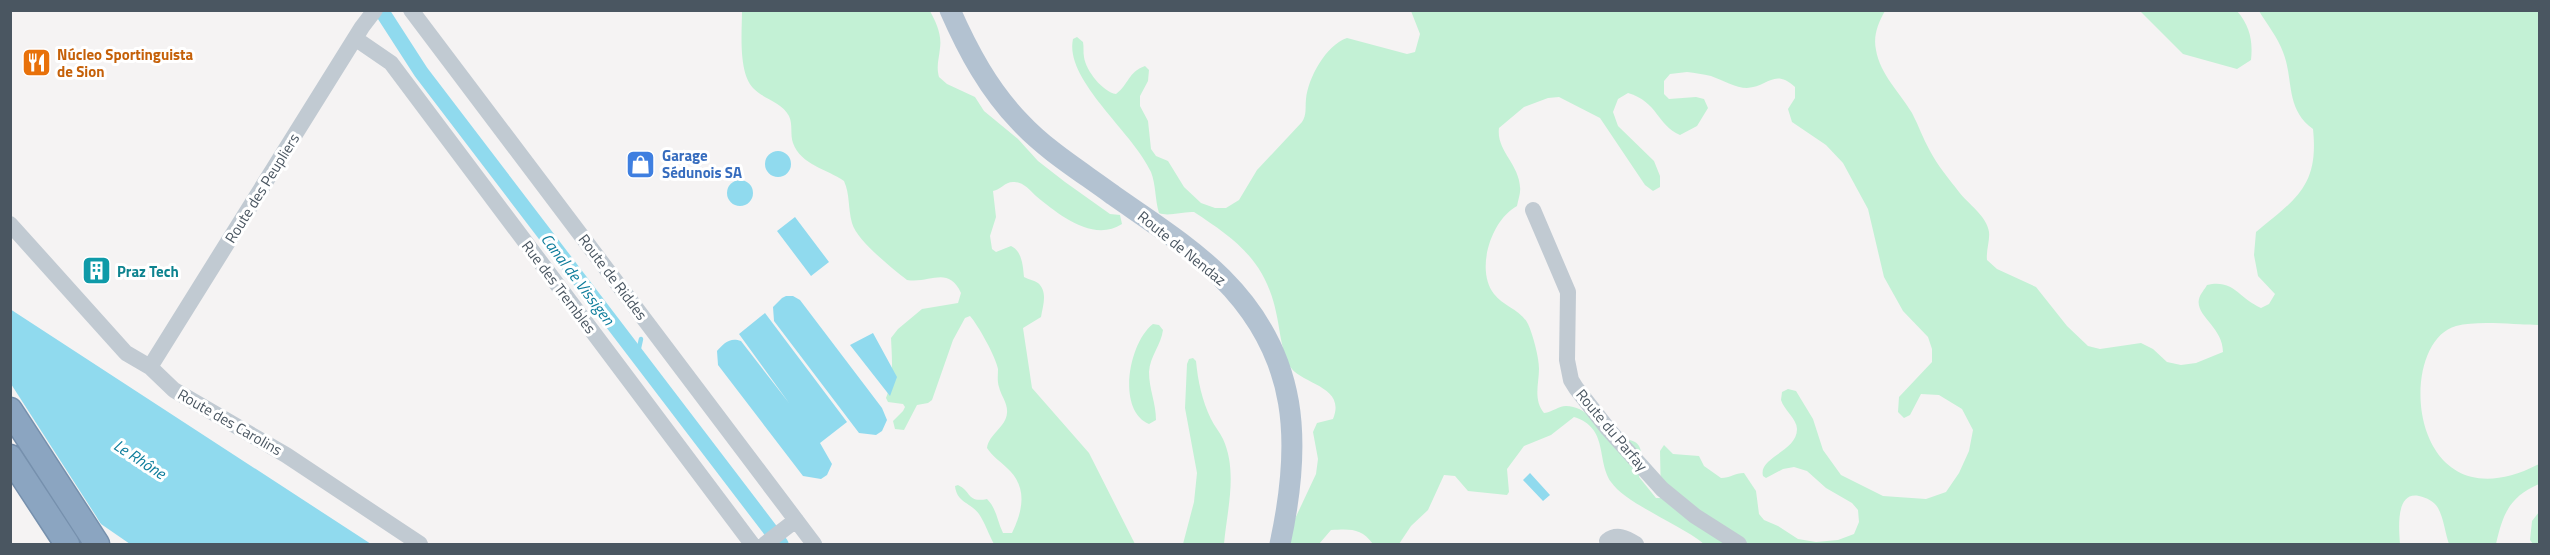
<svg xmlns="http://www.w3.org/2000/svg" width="2550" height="555" viewBox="0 0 2550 555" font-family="'Titillium Web',sans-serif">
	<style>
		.green { fill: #c3f1d5; fill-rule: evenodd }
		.water { fill: #90daee }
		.pier { fill: #f5f3f3 }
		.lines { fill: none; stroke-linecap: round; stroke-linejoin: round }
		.stream { stroke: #90daee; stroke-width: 4.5 }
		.canal { stroke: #90daee; stroke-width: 15 }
		.highway-casing { stroke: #7690ad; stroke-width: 27 }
		.minor { stroke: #c1cad2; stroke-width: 16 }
		.major { stroke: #b3c2d1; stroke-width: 21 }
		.highway { stroke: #8ba5c1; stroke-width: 24 }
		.labels { text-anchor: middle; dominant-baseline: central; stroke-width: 6; stroke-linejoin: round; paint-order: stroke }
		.food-label { font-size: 15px; font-weight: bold; fill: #c56008; stroke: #fff; text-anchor: start }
		.shop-label { font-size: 15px; font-weight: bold; fill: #366cbe; stroke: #fff; text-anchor: start }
		.street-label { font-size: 15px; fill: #4a5661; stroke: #fff }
		.culture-label { font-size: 15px; font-weight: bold; fill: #0d838f; stroke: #fff; text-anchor: start }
		.water-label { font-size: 16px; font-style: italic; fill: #0c7c9b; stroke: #fff }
	</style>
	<rect width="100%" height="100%" fill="#f5f3f3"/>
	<path class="green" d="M742,11h188c6,11 12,24 10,37 -1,11 -4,18 -1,29l8,7 28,13 9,14 34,28 20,22 27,21 45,32 10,1 2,9c-29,19 -64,-10 -86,-28 -6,-6 -14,-15 -23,-14 -8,0 -13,8 -20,9l3,26 -6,19 2,13 4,3 15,-6c11,5 12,20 13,31 5,3 10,3 14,6 10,9 5,22 3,34l-18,11 9,60 57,65 46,91h-141c-5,-9 -9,-21 -15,-30 -9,-12 -22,-11 -24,-28l3,-1c14,7 9,18 29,14 10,10 10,22 16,34h9c11,-23 16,-46 -5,-65 -7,-7 -15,-12 -20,-20 2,-14 19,-21 20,-35 1,-10 -6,-17 -8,-26 -2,-6 -1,-12 -1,-18 -2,-12 -20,-44 -28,-53l-5,2 -12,22 -21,60 -4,3 -11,2 -13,25 -9,-1 -2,-8 10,-10 2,-4 -2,-3 -15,-2 -2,-4c8,-21 6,-38 5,-60l7,-9 24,-20 36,-6 3,-10c-13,-28 -31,-9 -54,-13 -15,-12 -50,-39 -55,-57 -4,-14 -2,-29 -8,-42 -17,-12 -43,-16 -51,-38 -3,-8 0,-19 -4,-27 -7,-14 -26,-17 -36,-28 -15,-16 -11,-57 -11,-77z
		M1411,11h474c-7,12 -12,25 -9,39 4,24 24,43 36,63 7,13 11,26 18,38 8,15 19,28 29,41 9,12 28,24 30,40 1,9 -3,18 -2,28l10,9 39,18 31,39 21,20 12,3 41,-6 12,6 14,13 14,3 15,-2 27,-11c0,-25 -28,-36 -24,-53 1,-5 6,-10 8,-14 27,-6 31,13 54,23l8,-4 6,-10 -17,-18 -4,-21 2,-23c40,-33 63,-46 57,-103 -28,-20 -19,-49 -30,-77 -5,-14 -16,-28 -24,-41h280v314c-24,0 -60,-5 -83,1 -62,17 -48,206 83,138v20c-30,13 -36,30 -43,60h-47c-4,-11 -5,-25 -11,-36 -4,-7 -11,-10 -19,-12 -24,-5 -20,34 -19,48h-696c-24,-20 -78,-40 -93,-62 -15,-22 -2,-54 -37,-65l-23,18 -27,11 -17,23 2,23 -2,3 -39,-4 -13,-15 -11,-1 -16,35 -17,16 -12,18h-26c-12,-16 -22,-15 -42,-14l-12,14h-29l3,-21 23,-49 2,-15 -5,-27 4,-9 16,-4c14,-34 -33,-34 -44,-54 -8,-15 -9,-36 -13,-53 -11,-52 -41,-73 -82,-100 -11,-1 -25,5 -35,1 -4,-13 -3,-28 -8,-41 -17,-39 -87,-92 -78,-133l4,-2 6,5c1,5 0,10 1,15 2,14 19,35 32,37 13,-10 12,-22 29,-28l4,4 -1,11 -8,15v10l8,15 3,28 5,7 12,5 16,26 17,16 14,5h11l13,-8 18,-30 45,-48c5,-8 3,-13 4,-23 2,-21 20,-54 41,-61l60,16 8,-2 5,-18zM1687,72c8,1 16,2 24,4 11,4 25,12 36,12 21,-1 27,-20 48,-1v11l-7,11 4,13 34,23 17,18 25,46 16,68 19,34 25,26 4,12v13l-33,35 -1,15 6,6 6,-3 11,-21 18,1 23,14 11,21 -4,21 -10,22 -13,19 -20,7 -43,-3 -42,-21 -18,-25 -10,-31 -17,-28 -8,-2 -6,3 -1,8c3,10 16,19 16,29 0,23 -39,28 -34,47l3,2 17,-9 11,-2 13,4 19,17 26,15 6,7 1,12 -5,12 -16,6 -22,2 -18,-3 -20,-13 -14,-6 -5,-6 -3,-23 -12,-18c-9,0 -14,5 -23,5l-17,-12 -5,-10 -26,-2 -9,-9 -4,6 1,47h-5l-17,-21c5,-29 5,-40 -28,-38 -12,-13 -25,-33 -45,-33 -8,0 -13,6 -22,7 -11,-13 -5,-30 -5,-44 0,-12 -6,-34 -11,-45 -7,-14 -25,-18 -34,-30 -19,-24 -3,-74 23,-88 1,-6 4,-13 3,-19 -1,-23 -24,-37 -21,-59l25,-21 24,-9 11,-1 41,21 45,67 8,6 7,-4v-11l-6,-15 -36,-35 -5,-14 5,-13 10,-6c30,9 29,32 52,42l17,-9 11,-18 -4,-9 -8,-2 -27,2 -5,-5v-13l6,-7z
		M2140,11h97c13,15 16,30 14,49l-14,9 -54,-15z
		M1153,324l6,1 4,5c-2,15 -13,26 -14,42 0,17 7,31 7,48l-7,4c-33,-14 -20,-82 4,-100z
		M1193,358l3,3c2,21 6,39 15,58 3,7 9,13 12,20 15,33 4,71 1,105h-41l11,-42 3,-29 -12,-65 2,-44 2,-5z
		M2539,512v32h-6l-3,-4 2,-19z"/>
	<path class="water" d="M765 164a13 13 0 1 1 26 0a13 13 0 1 1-26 0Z
		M727 193a13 13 0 1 1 26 0a13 13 0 1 1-26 0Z
		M795,217l34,45 -18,14 -34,-45z
		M786,296h7l7,4 82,108 5,12 -5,11 -6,4 -17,-2 -85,-112 -1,-14 9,-9z
		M10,309l361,235h-241l-119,-82z
		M765,313l82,109 -27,21 12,21 -5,11 -6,4 -18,-3 -85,-111 -1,-14c7,-8 13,-14 24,-10l48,62 -50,-69z
		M873,333l24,44 -7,19 -40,-51z
		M1530,473l20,22 -7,6 -20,-21z"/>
	<path class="pier" d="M11,384l85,132 9,15 -95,-65z"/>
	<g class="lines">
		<path class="stream" d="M637,357l4,-18"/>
		<path class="canal" d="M381,10l40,62 360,472"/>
		<defs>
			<path id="highway" d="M10,410l87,134
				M10,457l57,87"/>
		</defs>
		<use href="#highway" class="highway-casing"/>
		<path class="minor" d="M411,10l403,534
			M356,39l35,24 361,481
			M1533,210l35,82 -1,68 4,20 5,8 32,41 54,60 33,27 44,28
			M10,224l116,129 24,14 24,23 112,65 134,89
			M150,367l212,-340 13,-17
			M1607,541c10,-8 19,-3 29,3
			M765,544l31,-24"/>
		<path class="major" d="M950,10c18,41 39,80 70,112 27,29 62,50 93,73 37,26 77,51 109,83 78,78 80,165 58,266"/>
		<use href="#highway" class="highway"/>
	</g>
	<defs>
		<symbol id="restaurant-square" viewBox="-11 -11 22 22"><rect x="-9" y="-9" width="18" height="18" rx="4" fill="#e8710a" stroke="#fff"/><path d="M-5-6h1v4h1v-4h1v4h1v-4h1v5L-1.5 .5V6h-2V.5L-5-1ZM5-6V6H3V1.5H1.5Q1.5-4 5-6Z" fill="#fff"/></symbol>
		<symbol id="shop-square" viewBox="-11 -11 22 22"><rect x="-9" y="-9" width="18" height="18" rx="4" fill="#3f7fe0" stroke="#fff"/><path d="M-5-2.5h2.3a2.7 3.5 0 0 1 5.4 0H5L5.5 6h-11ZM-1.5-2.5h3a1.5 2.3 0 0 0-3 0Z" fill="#fff"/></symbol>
		<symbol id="building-square" viewBox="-11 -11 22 22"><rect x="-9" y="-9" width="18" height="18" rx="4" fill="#0f9aa8" stroke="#fff"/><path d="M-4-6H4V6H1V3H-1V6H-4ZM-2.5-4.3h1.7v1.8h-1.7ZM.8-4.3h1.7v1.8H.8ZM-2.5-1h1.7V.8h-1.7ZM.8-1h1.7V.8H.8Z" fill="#fff"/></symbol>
	</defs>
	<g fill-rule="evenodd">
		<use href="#restaurant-square" x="20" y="46" width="33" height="33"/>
		<use href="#shop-square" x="624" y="148" width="33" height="33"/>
		<use href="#building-square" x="80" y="254" width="33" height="33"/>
	</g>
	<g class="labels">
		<g class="food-label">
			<text x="57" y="54">Núcleo Sportinguista<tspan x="57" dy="17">de Sion</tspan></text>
		</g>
		<g class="shop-label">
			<text x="662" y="155">Garage<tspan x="662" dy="17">Sédunois SA</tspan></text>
		</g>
		<g class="street-label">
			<text transform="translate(262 188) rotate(-58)">Route des Peupliers</text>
			<text transform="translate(1182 248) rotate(39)">Route de Nendaz</text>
			<text transform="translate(613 277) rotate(53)">Route de Riddes</text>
			<text transform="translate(559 287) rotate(53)">Rue des Trembles</text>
			<text transform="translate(230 422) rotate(30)">Route des Carolins</text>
			<text transform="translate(1612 430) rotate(50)">Route du Parfay</text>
		</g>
		<g class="culture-label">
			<text x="117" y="271">Praz Tech</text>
		</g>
		<g class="water-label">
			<text transform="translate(578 279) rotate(53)">Canal de Vissigen</text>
			<text transform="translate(140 459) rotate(33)">Le Rhône</text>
		</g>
	</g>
	<rect width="2550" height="555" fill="none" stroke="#4a5661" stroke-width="24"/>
</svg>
